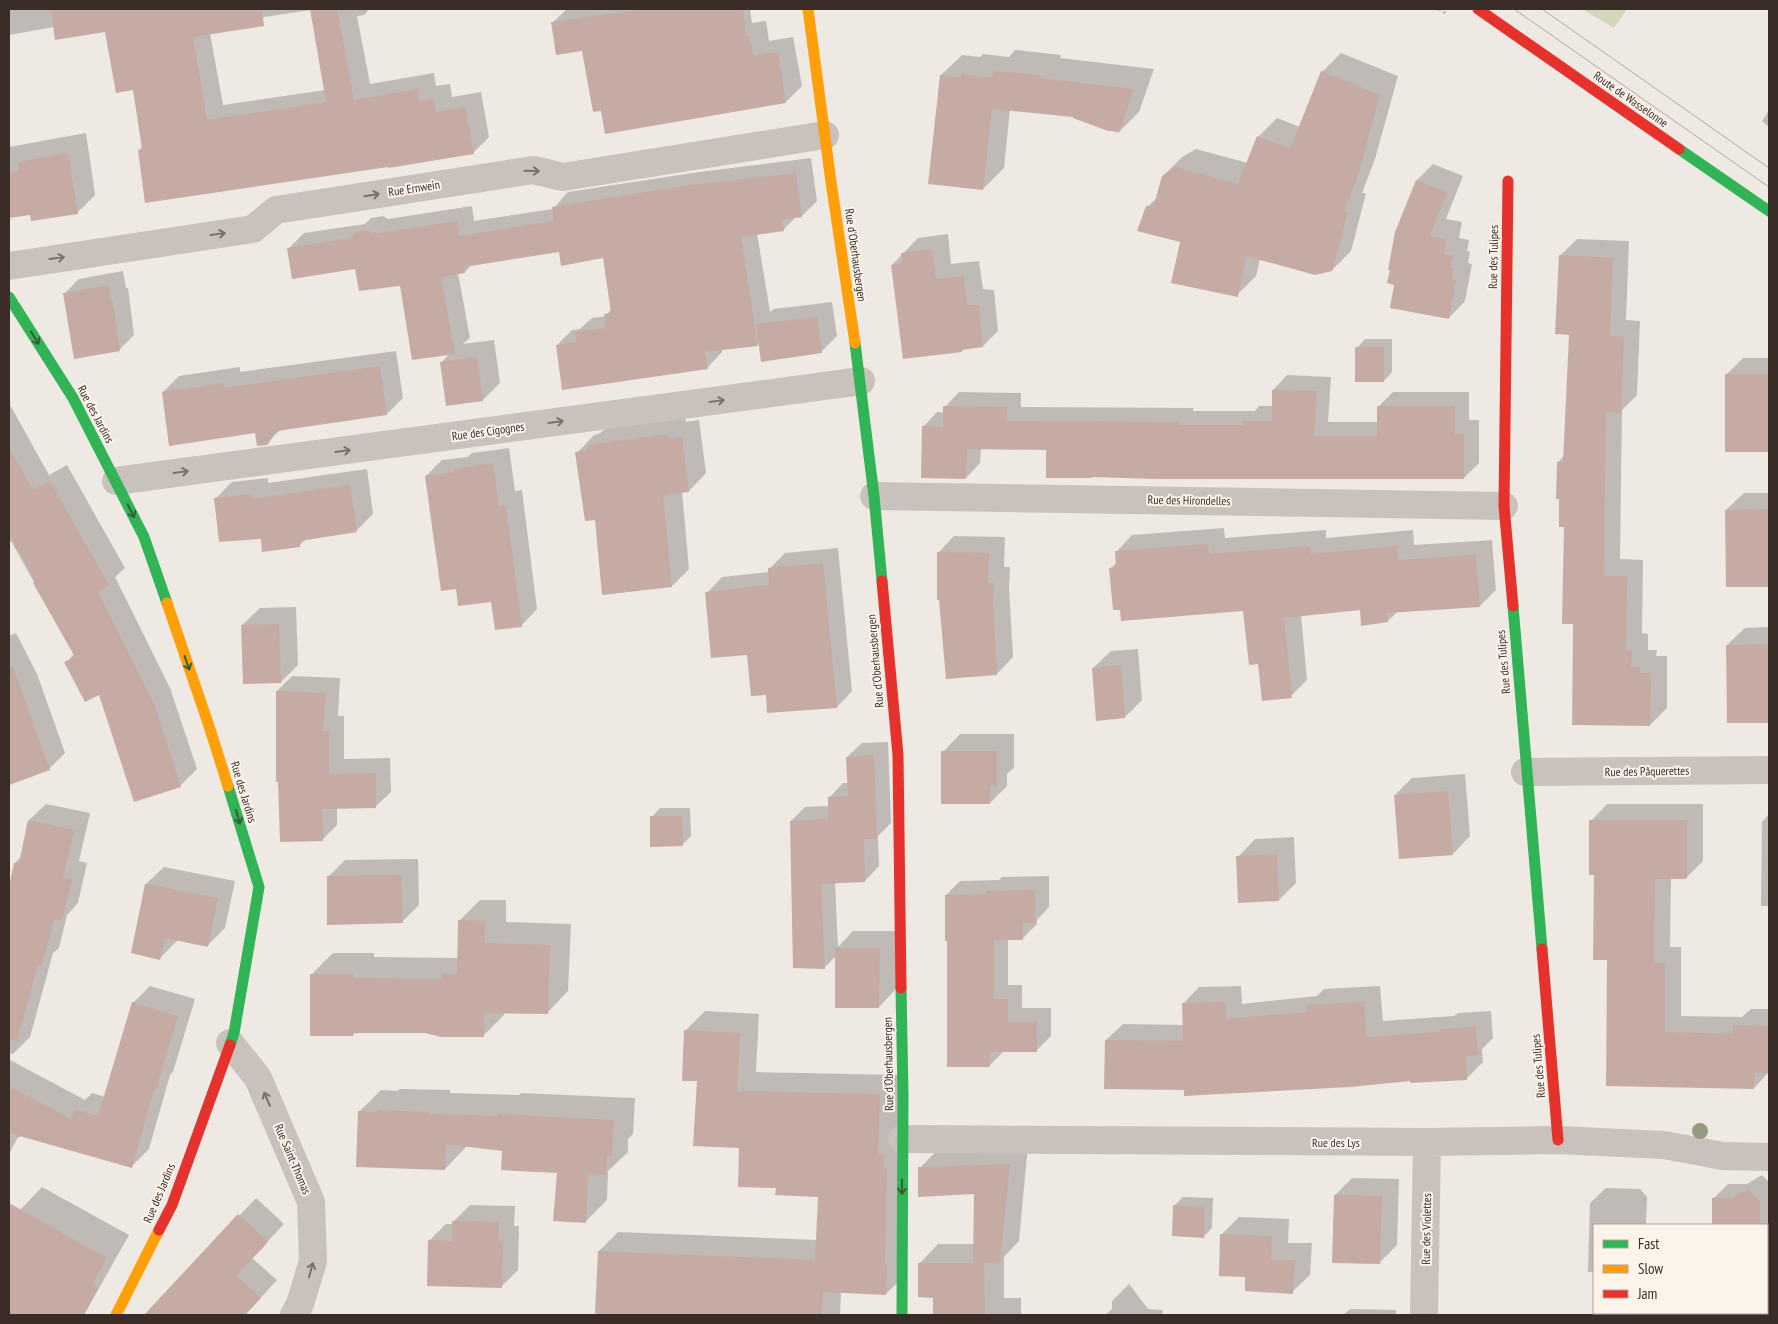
<svg xmlns="http://www.w3.org/2000/svg" width="1778" height="1324" viewBox="0 0 1778 1324" font-family="'PT Sans Narrow',sans-serif">
	<style>
		.green { fill: #d2d6bb }
		.shadow { fill: #0003; fill-rule: evenodd }
		.building { fill: #c5aba3 }
		.lines { fill: none; stroke-linecap: round; stroke-linejoin: round }
		.path { stroke: #c2b9b3; stroke-width: 3; stroke-dasharray: 2.5 2.5; stroke-linecap: butt }
		.street { stroke: #c9c1bb; stroke-width: 28 }
		.fast { stroke: #30b455; stroke-width: 11 }
		.slow { stroke: #ff9f0a; stroke-width: 11 }
		.jam { stroke: #e5322d; stroke-width: 11 }
		.tram { stroke: #b0a9a5; stroke-width: 1 }
		.tree { fill: #959b7d }
		.oneway { stroke: #7a706a }
		.oneway2 { stroke: #365c38 }
		.labels { text-anchor: middle; dominant-baseline: central; stroke-width: 4; stroke-linejoin: round; paint-order: stroke }
		.street-label { font-size: 12px; fill: #3a2d28; stroke: #fcf3ea }
	</style>
	<rect width="100%" height="100%" fill="#efe9e3"/>
	<path class="green" d="M1582,9h45l-13,19z"/>
	<path class="shadow" d="M9,9h360l-5,6 -7,1 13,68 64,-11 2,13 14,-2 2,13 29,-5 8,45 -16,16 -334,-3 4,-3 -9,-58 -27,-58 -53,-4 -45,8zM311,10l14,80 -102,15 -13,-72 45,-7 9,-9z
		M567,9h183l2,14 14,-2 3,20 24,-4 9,49 -16,16 -184,7 -19,-60 -31,-26z
		M1015,50l46,5 -1,3 94,11 -15,43 -21,21 -44,-16v-2l-64,-6 -6,59 -21,21 -42,-114 21,-20 18,2 3,-3 26,3z
		M1341,53l57,23 -23,83 -13,34h4l-15,58 -19,19 -72,-11 -4,17 -19,19 -90,-88 11,-10 5,-21 19,-19 14,-8 52,14 10,-26 19,-19 23,9 22,-55z
		M1769,110v17l-7,-6z
		M86,133l9,62 -18,18 -46,1 -22,3v-70z
		M811,158l6,43 -15,15 -6,1 -13,13 -26,3 13,79 4,-3 58,-7 5,34 -16,16 -61,-10 -3,3 -35,4v3l-15,16 -150,-23 15,-15 8,-1 12,-11 14,-2 6,-8 -8,-52 -44,-5 -88,13 -7,8 -7,1 12,65 -7,6 31,-4 6,43 -17,17 -42,-37 9,-10 -49,-69 -45,-17 -67,-19 15,-15 61,-9 6,-6 12,-2 5,3 84,-13 2,15 79,-12 15,-17 131,-20z
		M1433,164l30,12 -17,43 16,3 -3,16 10,2 -2,11 3,1 -2,11 4,1 -7,37 -16,17 -32,-138z
		M948,234l3,30 28,-3 4,28 11,1 4,41 -15,15 -19,2 -2,3 -70,-86 26,-27z
		M1577,239l52,2 -3,79 14,1 -3,74 -15,15 -2,149 23,1 -1,73 6,1v16h9l-1,6h11v52l-17,17 -76,-102 -9,-97 -5,-28 -2,-36 6,-6 6,-122 -10,-78z
		M123,271l3,17h2l6,47 -15,15 -55,-56 15,-15z
		M1365,339h27v33l-8,9 -27,-33z
		M396,351l7,47 -16,16 -107,16 -14,14 -10,-13 -93,-39 16,-16 61,-9v5z
		M1743,358h26v92h-42v-76z
		M1287,375l44,2 -3,45h51v-16l14,-14h76v28h10v43l-15,15 -416,-29 -67,-1 -1,15 -14,15 -43,-51 14,-15 7,1 1,-6 14,-15 62,1v14l172,1v3h62l4,-5h14v-16z
		M9,403l40,72 18,-10 58,103 -10,9 55,111 27,81 -17,17 -80,-93 -34,-30 8,-9 -63,-113 -2,2z
		M685,417l1,5 13,-2 7,53 -17,18 -7,1 7,77 -17,17 -69,7 -7,-75 -19,-65 17,-18 5,-1 7,-6z
		M509,448l6,43 7,-1 15,119 -16,17 -29,-26 -35,-13 -31,-111 16,-16 26,-3 4,-4z
		M367,469l6,45 -17,17 -49,7 -8,8 -37,-9 -46,-39 16,-16 36,-4v5z
		M1744,493h25v93h-42l-1,-76z
		M1224,528l1,10 101,-8v8l87,-8 1,15 78,-5 4,50 -16,16 -82,5 -10,10 -27,-12 -60,6 6,65 -16,16 -32,-34 -15,-52 -123,-1 -10,-41 6,-6 -1,-10 16,-17z
		M954,536l51,1 -1,30h6l-1,21 4,69 -16,17 -59,-121z
		M838,548l14,143 -15,16 -89,-53 -41,-61 15,-16 47,-5v-3l16,-16z
		M296,607l2,58 -17,17 -39,-57 18,-17z
		M1769,627v94h-41l-1,-76 18,-17z
		M16,633l21,41 28,79 -16,16 -40,15v-148z
		M1138,649l4,51 -17,17 -32,-49 18,-17z
		M292,676l48,2 -2,38h6v43l46,-1 1,34 -16,15 -38,1v17l-15,15 -42,-59 -3,-90z
		M960,734h54v34l-7,6v12l-17,17 -47,-51z
		M888,742l3,81 -13,13 1,30 -14,15 -30,1 3,65 15,-16h44l-1,58 -17,18 -43,-51 -12,12 -33,-147 14,-14 24,-1v-8l14,-15h5l-1,-26 15,-14z
		M1465,774l5,62 -17,18 -58,-59 17,-17z
		M46,804l44,9 -11,48 8,2 -9,40 -11,12 -8,33 -6,5 -23,84 -17,17 -4,-1v-161l6,-29 6,-6 8,-37z
		M1607,804h96v57l-17,17h-15l-1,69h11v69l61,1 9,-8h18v63l-15,16 -147,-4 1,-125 -13,-86 -4,-52z
		M660,808h30l1,28 -9,9 -30,-28z
		M1769,814v92h-8l1,-84z
		M1294,837l2,46 -17,17 -41,-43 17,-18z
		M418,859l1,46 -17,17 -74,-45 17,-17z
		M164,867l71,14 -10,47 -17,17 -30,-5 -18,18 -28,-6 14,-68z
		M1049,876v31l-12,13v4l-15,15h-14v46h14v23h29v28l-15,15h-32l-15,15 -40,-126 -3,-45 14,-14 39,-1 3,-3z
		M480,900h26v22l65,2 -3,67 -21,22 -43,-1v3l-21,21 -58,-5h-69l-3,4 -41,-61 21,-21h41v4l84,1 1,-37z
		M150,986l45,13 -22,73 -3,3 -21,74 -17,17 -110,-31 -3,3 -1,-1 -9,17v-93l1,-1 75,40 7,-7 13,4 28,-94z
		M1241,986l1,18 75,-8 7,-7 56,-3 3,35 71,-5 4,-3 33,-2 2,27 -11,11 1,13 -16,16 -282,11 -79,-49 17,-16 61,1 -1,-21 16,-17z
		M705,1011l54,3 -3,58 143,3 6,200 -19,19 -45,-2 -1,23h-244l3,-64 19,-19 199,8 2,-44 -42,-9 -37,-40 -42,-67 -13,-49z
		M400,1089l50,1v3l69,2 2,-2 114,5 -2,36 -5,5v13l-20,19 -1,29 -22,22 -27,-50 -55,-23 -37,-4v2l-21,22 -86,-57 22,-22 16,1z
		M1028,1145l-9,96 -15,16v41h17v17h-87l1,-18 -16,-33 19,-20h36l2,-51 -56,-25 19,-20z
		M1762,1175l7,7v133h-37v-2h35v-88h-54l1,-27 14,-14h19z
		M1352,1178l47,1 -2,66 -17,17 -45,-67z
		M42,1187l87,48 -45,80h-75v-86l11,-19z
		M1606,1188l34,1 7,8 -1,28h-52v47h-6l2,-69z
		M1183,1197l30,1 -1,30 -9,9 -28,-32z
		M256,1198l28,26 -32,34 25,22 -32,35h-99z
		M470,1205l45,1 -1,20h5l-1,44 -17,17 -72,-46 17,-17h7l1,-3z
		M1239,1217l50,2 -1,24h24l-2,32 -18,17 -46,-16 -24,-42z
		M1129,1284l19,25 15,1 -1,5h-57l7,-6v-8z
		M1350,1309l46,1v5h-53z"/>
	<path class="building" d="M51,9h211l2,17 -71,11 14,83 119,-18 -16,-93h27l17,91 64,-11 2,12 14,-2 2,13 29,-5 9,47 -86,14v-1l-243,36 -7,-53 4,-1 -9,-59 -17,3 -11,-61 -50,8z
		M643,9h100l3,28 4,-1 3,20 25,-4 8,51 -181,31 -4,-23 -8,1 -11,-61 -26,4 -5,-33z
		M993,71l48,4 -1,3 94,11 -14,42h-12l-35,-13v-1l-81,-8 -9,81 -55,-6 12,-109 21,3v-4l31,4z
		M1321,71l59,24 -23,84 -13,32 4,1 -16,59 -17,4 -69,-19 -8,41 -67,-14 9,-41 -43,-11 9,-25 8,-1 8,-29 14,-9 62,17 19,-48 33,13z
		M68,153l10,61 -47,7 -1,-6 -21,3v-46l10,-1 -1,-9z
		M796,173l6,44 -20,3 2,11 -43,6 17,109 -53,6 3,17 -146,21 -6,-45 20,-3 -1,-10 31,-4 -2,-14 7,-1 -8,-55 -42,8 -2,-14 -95,15 1,6 -24,4 14,77 -43,6 -12,-74 -41,5 -4,-22 -63,10 -5,-31 64,-10 3,-5 14,-3 4,4 85,-13 2,15 95,-15 -2,-14 131,-21z
		M1416,180l31,12 -17,44 16,3 -2,15 9,2 -2,11 3,1 -2,11 4,1 -7,39 -59,-11 4,-23 -7,-2 3,-13h-2l7,-38z
		M932,249l4,30 28,-3 3,29h12l4,42 -21,3v2l-59,7 -12,-94 11,-1 -1,-11z
		M1559,255l54,3 -3,78 14,1 -3,76 -15,-1 -2,164h23l-1,74h6l-1,17h9v6h11l-1,53 -78,-1 1,-101h-11l2,-97h-5v-28h-3l1,-37h6l6,-127 -14,-1z
		M109,285l2,18 2,-1 7,49 -46,8 -11,-66z
		M817,317l5,36 -61,9 -5,-38z
		M1355,347h29v35h-29z
		M477,357l6,44 -37,5 -6,-44z
		M380,366l7,49 -110,16 -10,14 -10,1 -2,-13 -86,13 -7,-54 62,-9v5z
		M1725,374h44v78h-44z
		M1272,390l45,1 -3,45h63v-30h78v28h9v45h-308l-64,-2v1h-46v-28l-79,-1 -1,30 -45,-1 1,-52 21,1v-21l64,1v14l172,1v3h64v-4h29z
		M668,434l1,5 13,-2 7,55 -26,3 9,92 -70,8 -7,-75 -10,1 -10,-69 12,-2v-5z
		M9,448l24,42 17,-9 59,104 -11,7 56,112 27,83 -47,15 -35,-107 -14,7 -21,-40 11,-5 -42,-74 2,-2 -26,-47z
		M493,463l6,43h7l16,121 -27,3 -4,-28 -33,4 -2,-17 -15,2 -16,-115 30,-4 -1,-3z
		M350,485l7,47 -57,9v6l-38,5 -1,-13 -42,3 -5,-44 37,-4 1,5z
		M1769,509v78h-43l-1,-77z
		M1208,544l1,10 101,-8 1,8 86,-8 1,14 78,-5 4,52 -93,6 1,9 -27,4 -1,-16 -76,8 8,80 -30,3 -4,-37 -9,1 -6,-54 -122,10 -1,-11h-7l-4,-42 7,-1 -1,-16z
		M937,552l52,1 -1,30h6l-1,22 4,70 -51,4 -7,-79h-2z
		M823,563l14,145 -70,5 -1,-18 -15,1 -4,-41 -36,3 -6,-66 64,-7 -1,-17z
		M279,624l2,59 -38,1 -2,-59z
		M1769,644v79h-42l-1,-78z
		M1121,665l4,53 -29,3 -4,-53z
		M9,667h4l37,103 -41,15z
		M276,691l50,2 -3,38h6v43l47,-1v35l-54,1 1,32 -43,1 -2,-60h-2z
		M941,751h56v35h-7v18h-49z
		M874,755l3,84h-13l1,43 -44,2 4,85 -32,-1 -3,-147 38,-2v-22l20,-1 -2,-39z
		M1448,791l5,64 -54,4 -5,-64z
		M650,816h32l1,30 -33,1z
		M28,820l46,10 -11,48 9,1 -10,42 -8,-2 -12,47 -4,-1 -21,76 -8,-2v-153l5,-23h5z
		M1589,820h98v59h-32l-1,84h11v69l68,2v-9l36,1v47h-14l-1,16 -148,-3 1,-126h-14l1,-85h-5z
		M1277,854l2,47 -41,2 -2,-47z
		M401,875l2,48 -76,2v-49z
		M145,884l73,14 -10,49 -43,-9 -5,22 -29,-7z
		M1035,890v33h-13l1,17h-29v59h14v23h29v30h-47v15h-43v-126h-2v-46l41,-1v-3z
		M458,920l27,1v22l65,2 -2,69 -64,-1v24h-43l-16,-4h-72v3h-43v-62h43v4l89,1v-5h15z
		M835,948h45l-1,60h-44z
		M132,1002l46,14 -22,74h-2l-22,78 -123,-35v-47l62,33 3,-10 24,7z
		M1225,1002l1,17 81,-7 -1,-7 58,-3 3,35 73,-5v-3l36,-2 2,28 -12,1 1,24 -57,3v-2l-60,6 -166,9v-6l-80,-1 1,-49 78,1 -1,-38z
		M684,1030l56,3 -3,58 143,3 -2,61h6v13h3l-2,96h2l-1,31 -63,-3 -1,23h-224l1,-2h-4l3,-62 217,9 3,-63 -43,-2 1,-7 -38,-1 1,-39 -46,-2 4,-65h-15z
		M377,1110l52,2v2l69,2v-2l116,6 -2,36h-5l-1,19 -18,-1 -2,49 -33,-2 4,-48 -56,-3 1,-19 -56,-7 -1,26 -89,-3 2,-56 19,1z
		M1010,1164l-10,98 -16,1 1,52h-52v-17l-15,-1v-34h55l1,-69 -56,3v-30z
		M1747,1189l13,12v24h-48v-27h20z
		M1334,1195l48,1 -2,68 -48,-1z
		M9,1203l98,55 -15,27 6,3 -14,27h-75z
		M1173,1205l32,2 -1,31 -32,-2z
		M238,1214l30,28 -32,34 25,22 -16,17h-101z
		M452,1221l47,1 -1,20 5,1 -1,45 -75,-2 1,-46 24,1z
		M1220,1234l52,2 -1,24h24l-2,34 -48,-3v-14l-26,-1z"/>
	<g class="lines">
		<path class="path" d="M1439,9l8,5"/>
		<path class="street" d="M9,266l244,-37 23,-19 257,-40 30,7 262,-42
			M116,481l745,-100
			M874,496l630,10
			M1525,772l244,-2
			M230,1043l28,35 53,124 2,59 -13,43 -6,11
			M902,1139l525,3 131,-2 106,5 59,11 46,1
			M1424,1315l3,-173"/>
		<path class="fast" d="M1679,149l90,62
			M9,297l64,101 71,139 23,66
			M855,343l19,153 8,85
			M1513,606l29,343
			M228,786l31,101 -25,146 -4,12
			M901,988l2,106 -1,221"/>
		<path class="slow" d="M808,9l23,173 24,161
			M167,603l41,120 20,63
			M116,1315l43,-85"/>
		<path class="jam" d="M1478,9l201,140
			M1508,181l-4,325 9,100
			M882,581l16,174 3,233
			M1542,949l16,191
			M159,1230l13,-25 58,-160"/>
		<path class="tram" d="M1514,9l255,178
			M1542,9l227,159"/>
	</g>
	<circle class="tree" cx="1700" cy="1131" r="8"/>
	<defs><path id="oneway-shaft" d="M-6 0H5M1.5-3L5.5 0L1.5 3" fill="none" stroke-width="1.6" stroke-linecap="round" stroke-linejoin="round" transform="scale(1.25)"/></defs>
	<g class="oneway">
		<use href="#oneway-shaft" transform="translate(532 171) rotate(1)"/>
		<use href="#oneway-shaft" transform="translate(372 195) rotate(-9)"/>
		<use href="#oneway-shaft" transform="translate(218 234) rotate(-8)"/>
		<use href="#oneway-shaft" transform="translate(57 258) rotate(-8)"/>
		<use href="#oneway-shaft" transform="translate(717 401) rotate(-8)"/>
		<use href="#oneway-shaft" transform="translate(556 422) rotate(-8)"/>
		<use href="#oneway-shaft" transform="translate(343 451) rotate(-8)"/>
		<use href="#oneway-shaft" transform="translate(181 472) rotate(-8)"/>
		<use href="#oneway-shaft" transform="translate(267 1099) rotate(-113)"/>
		<use href="#oneway-shaft" transform="translate(311 1270) rotate(-74)"/>
	</g>
	<g class="oneway2">
		<use href="#oneway-shaft" transform="translate(35 338) rotate(58)"/>
		<use href="#oneway-shaft" transform="translate(131 511) rotate(63)"/>
		<use href="#oneway-shaft" transform="translate(187 663) rotate(71)"/>
		<use href="#oneway-shaft" transform="translate(238 817) rotate(73)"/>
		<use href="#oneway-shaft" transform="translate(902 1187) rotate(90)"/>
	</g>
	<g class="labels">
		<g class="street-label">
			<text transform="translate(1631 99) rotate(35)">Route de Wasselonne</text>
			<text transform="translate(414 188) rotate(-9)">Rue Ernwein</text>
			<text transform="translate(856 255) rotate(82)">Rue d'Oberhausbergen</text>
			<text transform="translate(1493 257) rotate(-89)">Rue des Tulipes</text>
			<text transform="translate(96 414) rotate(62)">Rue des Jardins</text>
			<text transform="translate(488 431) rotate(-8)">Rue des Cigognes</text>
			<text transform="translate(1189 500) rotate(1)">Rue des Hirondelles</text>
			<text transform="translate(875 661) rotate(-95)">Rue d'Oberhausbergen</text>
			<text transform="translate(1503 662) rotate(-95)">Rue des Tulipes</text>
			<text transform="translate(1647 771) rotate(-1)">Rue des Pâquerettes</text>
			<text transform="translate(244 792) rotate(73)">Rue des Jardins</text>
			<text transform="translate(888 1064) rotate(-91)">Rue d'Oberhausbergen</text>
			<text transform="translate(1538 1066) rotate(-95)">Rue des Tulipes</text>
			<text x="1336" y="1142">Rue des Lys</text>
			<text transform="translate(293 1159) rotate(67)">Rue Saint-Thomas</text>
			<text transform="translate(159 1193) rotate(-67)">Rue des Jardins</text>
			<text transform="translate(1426 1229) rotate(-89)">Rue des Violettes</text>
		</g>
	</g>
	<rect width="1778" height="1324" fill="none" stroke="#3a2d28" stroke-width="20"/>
	<rect x="1593" y="1224" width="175" height="90" fill="#fcf3ea" stroke="#aea49c"/>
	<rect x="1603" y="1240" width="25" height="8" fill="#30b455" stroke="#aea49c"/>
	<text x="1638" y="1249" font-size="15" fill="#3a2d28">Fast</text>
	<rect x="1603" y="1265" width="25" height="8" fill="#ff9f0a" stroke="#aea49c"/>
	<text x="1638" y="1274" font-size="15" fill="#3a2d28">Slow</text>
	<rect x="1603" y="1290" width="25" height="8" fill="#e5322d" stroke="#aea49c"/>
	<text x="1638" y="1299" font-size="15" fill="#3a2d28">Jam</text>
</svg>
